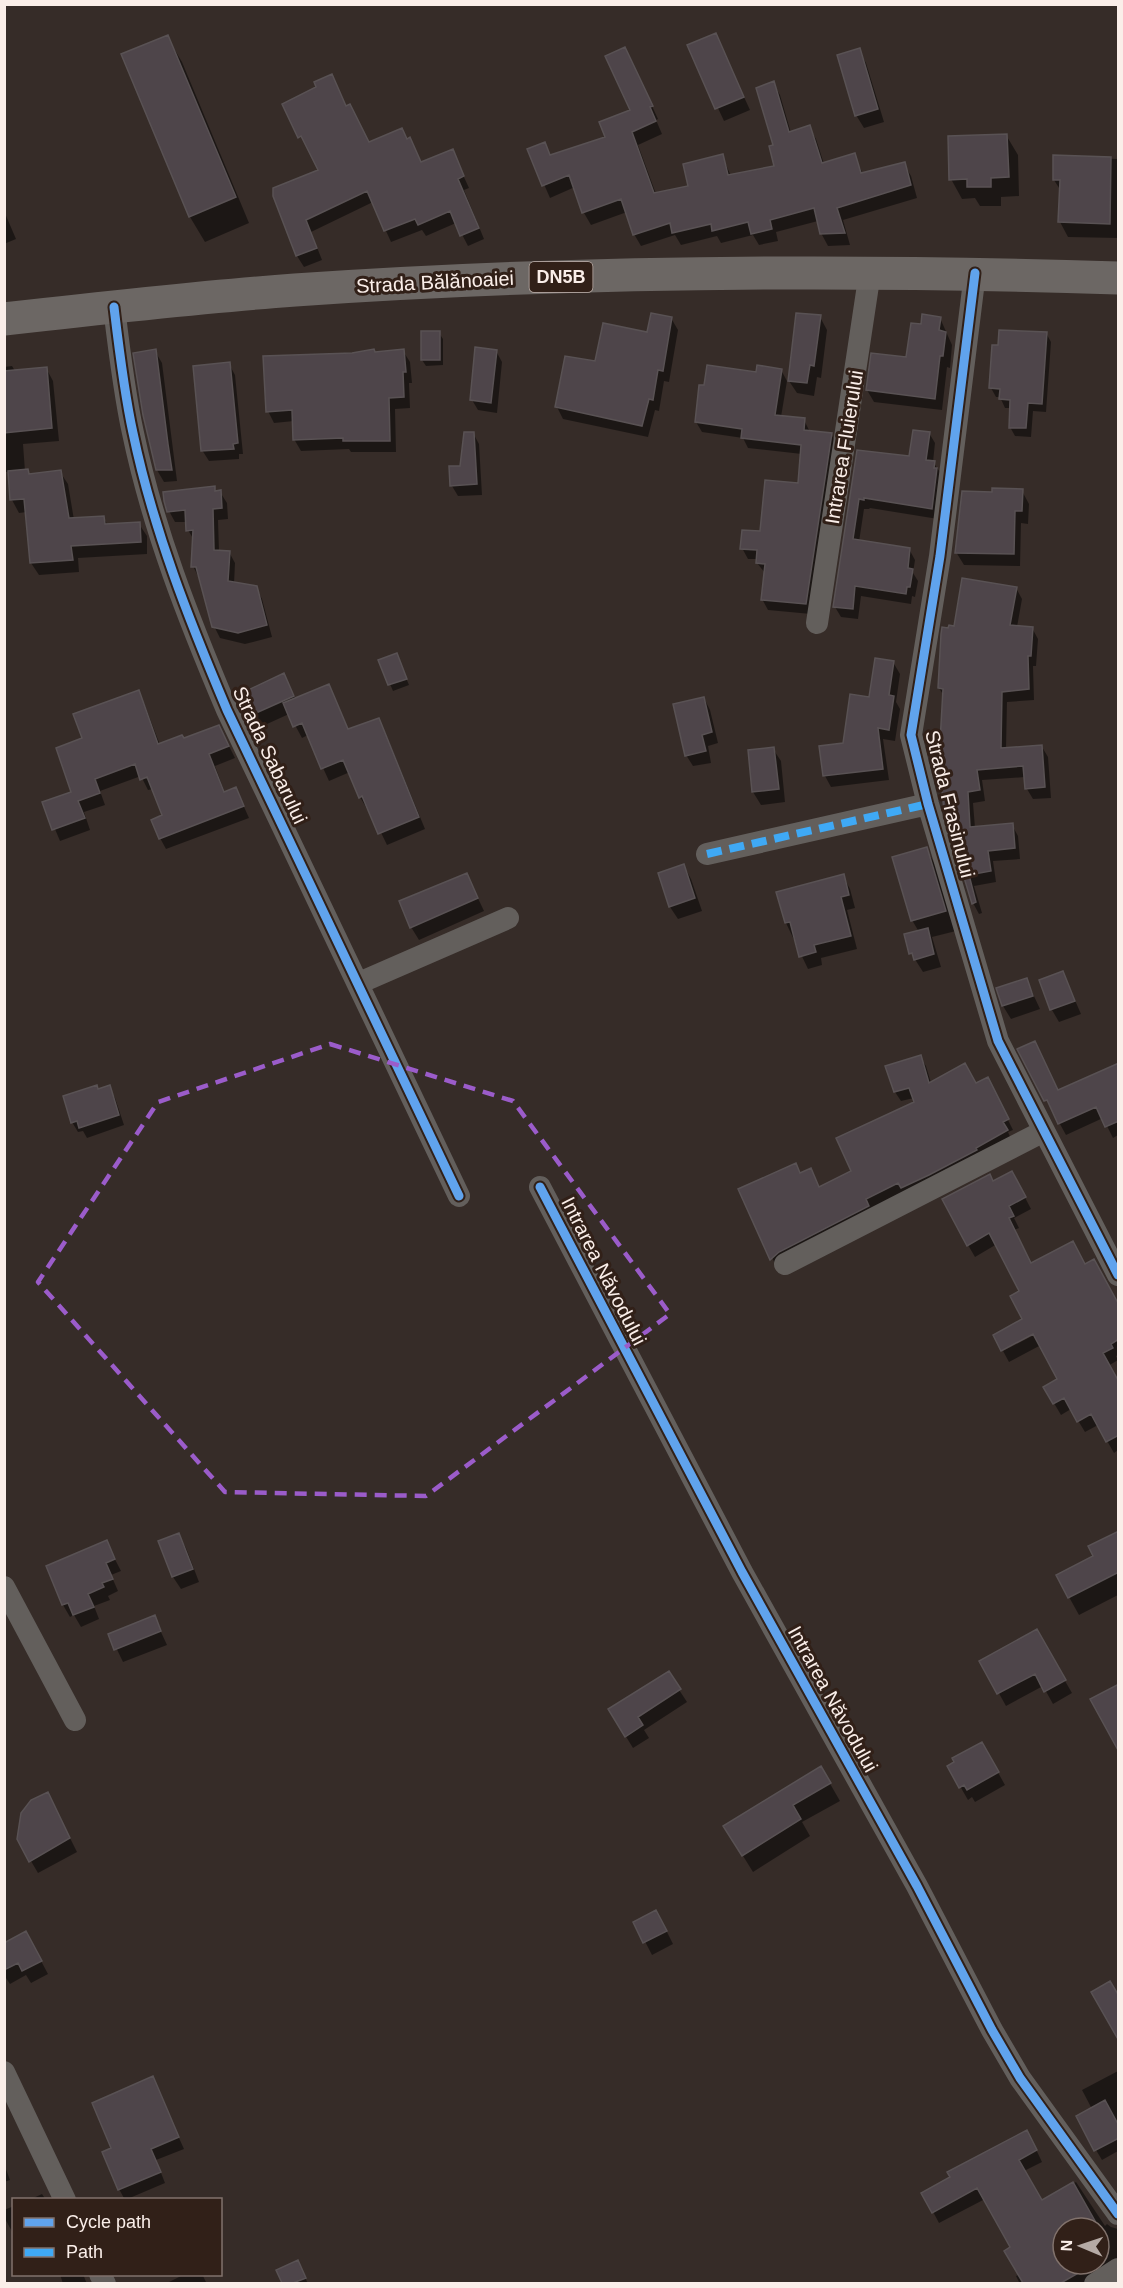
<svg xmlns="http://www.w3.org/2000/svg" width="1123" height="2288" viewBox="0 0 1123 2288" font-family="Helvetica,sans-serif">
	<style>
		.shadow { fill: #0007; fill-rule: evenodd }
		.building { fill: #4e454a; stroke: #595254; stroke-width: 1.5 }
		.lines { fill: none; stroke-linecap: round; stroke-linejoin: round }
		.minor { stroke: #635f5c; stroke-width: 22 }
		.primary { stroke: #6c6764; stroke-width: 33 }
		.quiet { stroke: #3fa9f5; stroke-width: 8; stroke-dasharray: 15 8; stroke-linecap: butt }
		.cycleway-casing { stroke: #312018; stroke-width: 13 }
		.cycleway { stroke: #60a3ed; stroke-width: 9 }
		.marked { fill: none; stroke: #9b5cca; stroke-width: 4.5; stroke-dasharray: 12 8; stroke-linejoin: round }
		.labels { text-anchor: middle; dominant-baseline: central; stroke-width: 6; stroke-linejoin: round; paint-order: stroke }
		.shield { fill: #312018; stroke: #beb0aa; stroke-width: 1.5 }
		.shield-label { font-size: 18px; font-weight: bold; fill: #faeee9 }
		.street-label { font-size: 20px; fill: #faeee9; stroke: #312018 }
	</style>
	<rect width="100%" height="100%" fill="#362c28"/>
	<path class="shadow" d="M715,34l35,76 -26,11 -35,-75z
		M167,37l15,25 67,161 -44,19 -15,-25 -67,-162z
		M625,48l33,71 -2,1 6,14 -24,11 18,49 34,-7 32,-31 9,20 45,-9 -3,-84 7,12 11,38 18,-6 7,12 8,25 30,-9 9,19 41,-10 7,12 6,22 -74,22 7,25 -22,1 -7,-13 -3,-12 -42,11 2,9 -19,4 -6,-10 -32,8 -4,-7 -36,9 -6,-10 -34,11 -7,-12 -7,-22 -36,13 -7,-12 -9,-26 -25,11 -21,-48 15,-6 7,12 56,-18 25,-27z
		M859,50l7,13 18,59 -20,6 -8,-13z
		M284,105l62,2 23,37 39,-4 14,24 30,-13 17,37 -5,2 20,49 -16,7 -12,-23 -30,13 -4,-6 -31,12 -18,-40 -62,30 11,28 -18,7 -7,-11 -23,-61 46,-24z
		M1006,135l12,20 1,41 -18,1v9h-21l-5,-8 -13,1 -11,-20z
		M1054,157l64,2v79l-50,-1 -8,-15 1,-31 -7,-11z
		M4,211l12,28 -12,5z
		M820,317l7,13 -6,48 -4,-1 -3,19 -17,-3 -8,-12z
		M671,318l7,12 -9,52 -5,-1 -5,30 -4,-1 -7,27 -85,-18 -6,-12 39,-44 53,-29z
		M940,318l12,27 -2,23 -3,-1 -5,43 -68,-8 -7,-12 40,-31 15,-33z
		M439,333l4,6v26l-17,1 -4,-6z
		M1046,333l5,9 -5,70 -13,-1 -2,26 -16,-1 -5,-9 1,-19h-6l-5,-11h-4l-5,-9z
		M155,351l7,12 15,118 -13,1 -7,-12z
		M403,351l7,11 2,21h-3l1,25 -15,1 1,43h-45l-2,-3 -48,2 -7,-12v-18l-20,2 -6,-12 107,-58z
		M496,351l6,11 -5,51 -19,-3 -6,-10z
		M229,364l6,11 8,79h-4v5l-30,2 -7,-11z
		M12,366l3,5 31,-3 7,13 6,60 -36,3 2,27 5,5 30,-4 8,12 6,36 29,-2 5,7 31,-1 8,12v18l-69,4 1,14 -40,3 -8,-12 -4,-51 -8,1 -7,-13 -3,-28h-5v-105z
		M781,370l6,11 -6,36 23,3 6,12 21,2 6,11 -26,169 -43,-4 -6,-11 3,-26 -8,-10v-4h-9l-6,-11 19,-15 38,-48 3,-31 -54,-6 -5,-10 -41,-6 -6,-10 61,-49z
		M473,433l6,11 3,51 -24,1 -6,-10 9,-18z
		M929,433l6,10 -2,19 7,10 -2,47 -68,-11 -1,1h-5l-5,33 50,7 6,11 -2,13 5,8 -3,16 -3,-1 -1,8 -50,-8 -3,23 -17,-2 -6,-10 23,-155 52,6z
		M214,488l3,4h3l7,11 1,16 -10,1 1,31 10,1 6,11 -1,21 22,3 6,12 10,38 -27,7 -25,-6 -6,-12 -15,-48 -6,-12 1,-26 -6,-10 -1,-8h-12l-6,-11z
		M1022,491l7,13 -1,20 -7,-1 -1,43 -56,-1 -8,-13 37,-58z
		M1016,588l6,11 -5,28 15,1 6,11 -2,27h-3l1,34 -27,2 -1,47 36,-2 6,10 3,41 -18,1 -6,-10 -2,-12 -43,3 3,21 -12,2 2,25 37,-3 6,11 2,23 -27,2 3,21 -22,4 8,27 -3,1 -6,-11 -27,-92 -2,-115 -5,-8 16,-61z
		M380,661h19l10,24 -16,6z
		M893,662l7,12 -4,28 4,7 -5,32 -12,-2 6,41 -58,7 -6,-11 -4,-29 24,-2z
		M283,675l13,24 32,-13 21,45 29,-11 7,12 40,97 -38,16 -18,-37 -2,1 -7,-12 -10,-25 -21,9 -21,-46 -6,3 -13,-24 -33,15 -16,-32z
		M138,692l6,11 16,42 24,-5 41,-2 10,20 -20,8 10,27 11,-4 13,29 -83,31 -6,-11 4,-22 -11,-27 -5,1 -7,-14 -41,15 5,14 -21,7 6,18 -30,11 -16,-38 29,-10 11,-54z
		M704,698l6,12 8,33 -10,3 3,17 -18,3 -7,-11z
		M773,749l8,12 4,41 -24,3 -8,-13 -4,-41z
		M926,848l11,20 19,63 -24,6 9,30 -18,5 -12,-19 8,-21 -7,-12z
		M684,866l7,13 11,32 -24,8 -8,-12 -10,-33z
		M467,875l17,36 -65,29 -8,-13z
		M843,876l7,13 5,19 -8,2 10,39 -36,9 1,7 -14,4 -22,-46 -8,-30z
		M1063,973l18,41 -22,8 -7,-12 -11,-29z
		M1026,979l14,30 -29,10 -8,-13 -5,-17z
		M1019,1050l39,42 60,-27v70l-5,3 -10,-20 -37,17z
		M920,1057l6,9 5,17 45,2 16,3 21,42 -5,2 4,9 -235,127 -37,-79 55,-24 6,9 18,14 34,-16 63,-69 -2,-5 -13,3 -6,-9 -8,-25z
		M109,1087l6,11 9,27 -37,13 -4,-7 -5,1 -6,-10 26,-32z
		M993,1182l25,2 13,25 -17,9 5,10 -5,2 17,34 54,1 33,43v47l-2,1 2,4 -10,6 10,18v66l-4,3 -16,-28 -13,7 -14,-23 -10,6 -16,-27 14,-8 -18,-35 -32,17 -6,-11 37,-19 -16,-12 -3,-29 -24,-47 -22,13 -7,-12z
		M1118,1532v63l-39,20 -10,-18 26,-40z
		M179,1535l7,13 13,34 -18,7 -8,-12 -13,-35z
		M106,1542l15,29 -10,4 7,16 -10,5 2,4 -16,6 5,13 -18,8 -7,-12 -4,2 -7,-12 -16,-38z
		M154,1617l13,28 -44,17 -13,-27z
		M1036,1631l36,62 -19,11 -10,-18 -37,20 -25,-45z
		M668,1673l19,29 -43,28 5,8 -16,10 -16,-26z
		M982,1744l23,41 -30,17 -3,-5 -4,3 -19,-33z
		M821,1768l19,33 -38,21 8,14 -57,36 -18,-29z
		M54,1806l23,46 -39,21 -20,-34z
		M635,1922l28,2 10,20 -21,11z
		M4,1945l29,1 15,28 -17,9 -5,-8 -16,9 -6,-9z
		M1118,2071v80l-16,9 -6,-10 -4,-41 -10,-19z
		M152,2078l32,71 -28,11 9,23 -40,17 -6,-11 -6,-40z
		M1033,2143l9,19 -18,9 17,31 35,-20 29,44 2,-2 4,3 7,2v29l-31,19 4,7h-71l-4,-8 4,-2 -8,-26 -27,-49 -46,24 -16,-30zM1063,2228h36v36h-36z
		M4,2164l6,16 -6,2z
		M42,2194l4,6h-17z
		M14,2206v29l-10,-18v-7z
		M301,2268l7,16h-24l-6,-13z
		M60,2274h23l4,10h-24z
		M185,2274h17l5,10h-42z"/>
	<path class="building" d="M716,33l28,64 -29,12 -28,-64z
		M168,35l68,162 -47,20 -68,-163z
		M625,47l28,59 -3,1 6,14 -24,11 22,61 34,-7 -5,-22 40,-10 5,21 46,-9 -5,-20 4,-1 -17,-57 18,-7 15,51 21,-7 12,38 33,-10 6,20 44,-11 6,23 -74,23 8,25 -25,1 -6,-26 -44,12 2,9 -21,5 -3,-12 -36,9 -1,-7 -39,9 -2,-10 -37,12 -12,-36 -39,14 -13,-38 -27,11 -15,-37 18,-7 5,13 55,-18 -6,-15 31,-12 -25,-54z
		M860,48l18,61 -23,7 -18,-61z
		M332,74l14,32 4,-2 19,38 33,-14 5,11 3,-2 11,25 32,-13 11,27 -6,3 21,49 -19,8 -10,-25 -32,14 -3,-6 -31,12 -17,-40 -61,29 11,28 -21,8 -23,-60v-8l45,-18 -17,-34 -3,2 -16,-34 34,-17 -2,-5z
		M1007,134l2,43 -18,1v9h-24v-8l-18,1 -1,-44z
		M1053,155l58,2 -1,67 -52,-2 2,-42h-7z
		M651,313l21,4 -9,54 -5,-1 -5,30 -4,-1 -7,27 -87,-19 10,-51 30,5 8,-38 44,9z
		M796,313l25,2 -7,51 -4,-1 -3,18 -19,-2z
		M922,314l19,3 -2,13 7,2 -3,24h-3l-5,43 -69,-9 5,-37 35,4 5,-34 10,1z
		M999,330l48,2 -5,72 -14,-1 -2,25h-17l1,-28 -11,-1 1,-10 -11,-1 3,-43h6z
		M421,331h19v29h-19z
		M475,347l22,3 -6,53 -21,-3z
		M156,349l12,95 4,26h-16l-13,-55 -10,-62z
		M374,349l1,3 29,-3 2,23h-3l1,25 -15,1 1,43h-47v-3l-50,2 -1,-30 -26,2 -3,-56 89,-3z
		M230,362l8,81 -5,1 1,5 -33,2 -8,-85z
		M707,365l49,7 1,-7 25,4 -7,46 30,3 -1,12 28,3 -26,171 -45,-4 4,-36 -9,-1 1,-13 -17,-1 2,-19 18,1 5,-51 33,3 3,-38 -60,-7 1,-9 -47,-7 4,-37h5z
		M47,367l5,61 -48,5v-62z
		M913,430l17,2 -4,28 9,1 -1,7h3l-5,41 -68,-11v2l-5,-1 -6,40 57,9 -2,20 5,1 -3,18h-3l-1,7 -51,-8 -2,23 -20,-2 24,-157 52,6z
		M464,432h10l3,52 -27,2 -1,-20h11z
		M28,469l1,5 32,-4 8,48 35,-2 1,8 35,-2 1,20 -70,4 2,14 -43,3 -6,-64 -14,1 -2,-29z
		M215,486v5l6,-1 1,18 -9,1 1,41 16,1 -2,30 29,5 10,39 -29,8 -26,-6 -16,-60h-5l2,-37 -7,1 -1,-21 -18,2 -3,-11 -1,-9z
		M992,488l31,1 -1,22h-7l-1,43 -59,-1 7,-62 30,1z
		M962,578l55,9 -7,38 23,2 -2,29h-3l1,33 -27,3 -1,56 41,-3 3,42 -20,2 -2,-23 -46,4 3,20 -12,2 2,35 43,-4 2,25 -27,3 3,20 -22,4 7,27 -4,2 -28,-93 -5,-51 4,-71 -5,-1 3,-54 1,-7 6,1 1,-3 5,1z
		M397,653l10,26 -19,6 -10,-25z
		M875,658l19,3 -5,34 5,1 -5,34 -11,-2 5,41 -60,7 -4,-30 24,-3 7,-49 19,3z
		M284,673l10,23 -47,21 -9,-20 9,-4 -1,-2z
		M329,684l19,45 31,-11 40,99 -41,17 -16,-38 -3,2 -16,-38 -22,9 -19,-46 -9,4 -10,-24z
		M139,690l19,54 24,-9 2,3 35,-13 10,21 -20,8 15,38 12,-5 8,19 -85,33 -8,-19 11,-5 -15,-38 -7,3 -5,-16 -40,15 5,14 -22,8 7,17 -33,12 -10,-28 29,-10 -15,-44 26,-10 -9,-24z
		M704,697l8,35 -10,3 4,16 -21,5 -12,-52z
		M774,747l5,42 -27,3 -4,-42z
		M927,847l19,64 -35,10 -19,-64z
		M684,864l11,34 -26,9 -11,-34z
		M467,873l11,25 -68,30 -11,-27z
		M844,874l5,21 -8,2 10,39 -37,9 2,7 -17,5 -9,-35 -5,1 -9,-31z
		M928,928l6,26 -20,6 -2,-7 -3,1 -5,-20z
		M1063,971l12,30 -25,9 -11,-30z
		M1027,978l6,18 -31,10 -6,-18z
		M1035,1041l23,49 61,-27v58l-14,6 -9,-20 -38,17 -11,-24 -3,1 -27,-52z
		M921,1055l8,28 36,-20 11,20 12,-6 21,42 -6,3 5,8 -32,18 1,2 -48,25 -28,13 -3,-5 -32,16 3,7 -90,46 -9,8 -32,-71 58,-26 4,10 11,-5 8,19 32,-16 -15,-33 78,-36 -5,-14 -15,4 -9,-26z
		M97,1085l1,4 12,-4 9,30 -40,13 -2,-7 -6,2 -8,-27z
		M1012,1171l14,26 -17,9 5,10 -5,2 22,45 42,-22 12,23 9,-5 25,46v34l-8,5 2,4 -10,5 16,29v53l-13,7 -15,-28 -14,8 -13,-24 -11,6 -10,-17 14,-8 -24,-45 -32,17 -8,-16 29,-16 -12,-23 9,-5 -30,-58 -22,13 -25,-47 48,-25 3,7z
		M1119,1531v41l-51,26 -12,-23 37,-19 -5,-10z
		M179,1533l14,36 -21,8 -14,-36z
		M107,1540l8,19 -9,4 7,16 -11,4 2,4 -16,7 6,13 -21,8 -5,-12 -6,2 -16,-39z
		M155,1615l6,16 -47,19 -6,-16z
		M1037,1629l29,51 -22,12 -9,-18 -38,20 -18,-33z
		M669,1671l12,18 -43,28 5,8 -18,12 -17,-28z
		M1119,1684v68l-29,-53z
		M982,1742l17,30 -32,18 -3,-5 -5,3 -12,-22 7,-4 -2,-4z
		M821,1766l10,17 -38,22 8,14 -59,37 -19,-30z
		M48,1792l22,46 -41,24 -12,-23 4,-26 10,-13z
		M656,1910l11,21 -24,12 -10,-21z
		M26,1931l16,30 -20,10 -4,-8 -14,7v-27z
		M1110,1981l9,15v45l-28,-49z
		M153,2076l26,61 -28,12 10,23 -43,18 -16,-38 9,-4 -19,-45z
		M1105,2100l14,26v12l-25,13 -18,-35z
		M1027,2130l10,20 -18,10 23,40 31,-18 26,46h-36v36h31l-33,19h-38l-19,-32 6,-4 -33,-59 -45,25 -11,-20 29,-16 -3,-5z
		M298,2260l8,18 -13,5h-11l-6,-13z"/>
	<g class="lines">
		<path class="minor" d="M975,273l-35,283 -29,179 17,69 70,237 120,234
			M114,307c5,42 10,85 19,126 20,96 56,187 94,277l232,486
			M817,623l53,-351
			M707,854l221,-50
			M359,983l149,-65
			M540,1187l202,385 175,314 75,144 28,48 98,136
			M785,1264l259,-133
			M4,1587l71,133
			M4,2072l61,128
			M100,2274l5,10
			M1095,2284l23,-15"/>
		<path class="primary" d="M4,319c97,-11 194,-22 291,-29 274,-19 549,-21 823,-12"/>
		<path class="quiet" d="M707,854l221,-50"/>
		<defs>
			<path id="cycleway" d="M975,273l-35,283 -29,179 17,69 70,237 120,234
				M114,307c5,42 10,85 19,126 20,96 56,187 94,277l232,486
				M540,1187l202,385 175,314 75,144 28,48 98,136"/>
		</defs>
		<use href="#cycleway" class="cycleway-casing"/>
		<use href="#cycleway" class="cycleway"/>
	</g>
	<path class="marked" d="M330,1044l183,57 157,213 -244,182 -201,-4 -187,-210 120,-180z"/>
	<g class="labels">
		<rect class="shield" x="529.5" y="262" width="63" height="30" rx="4.5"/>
		<g class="shield-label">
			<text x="561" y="277">DN5B</text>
		</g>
		<g class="street-label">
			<text transform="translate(435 282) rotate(-3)">Strada Bălănoaiei</text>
			<text transform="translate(844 447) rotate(-81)">Intrarea Fluierului</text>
			<text transform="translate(270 755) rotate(65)">Strada Sabarului</text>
			<text transform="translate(950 804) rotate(76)">Strada Frasinului</text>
			<text transform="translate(604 1271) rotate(63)">Intrarea Năvodului</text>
			<text transform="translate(833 1699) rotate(61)">Intrarea Năvodului</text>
		</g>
	</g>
	<rect width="1123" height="2288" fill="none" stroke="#faeee9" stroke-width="12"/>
	<rect x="12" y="2198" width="210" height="78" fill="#312018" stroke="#81726c" stroke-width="1.5"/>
	<rect x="24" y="2218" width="30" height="9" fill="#60a3ed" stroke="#81726c" stroke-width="1.5"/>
	<text x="66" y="2228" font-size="18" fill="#faeee9">Cycle path</text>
	<rect x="24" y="2248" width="30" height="9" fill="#3fa9f5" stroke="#81726c" stroke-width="1.5"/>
	<text x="66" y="2258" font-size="18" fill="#faeee9">Path</text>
	<g transform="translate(1081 2246) rotate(272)"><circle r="28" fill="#312018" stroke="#81726c" stroke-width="1.5"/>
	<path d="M0-4.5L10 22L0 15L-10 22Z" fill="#b5aaa5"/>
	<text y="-9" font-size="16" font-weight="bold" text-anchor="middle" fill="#faeee9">N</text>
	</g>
</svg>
